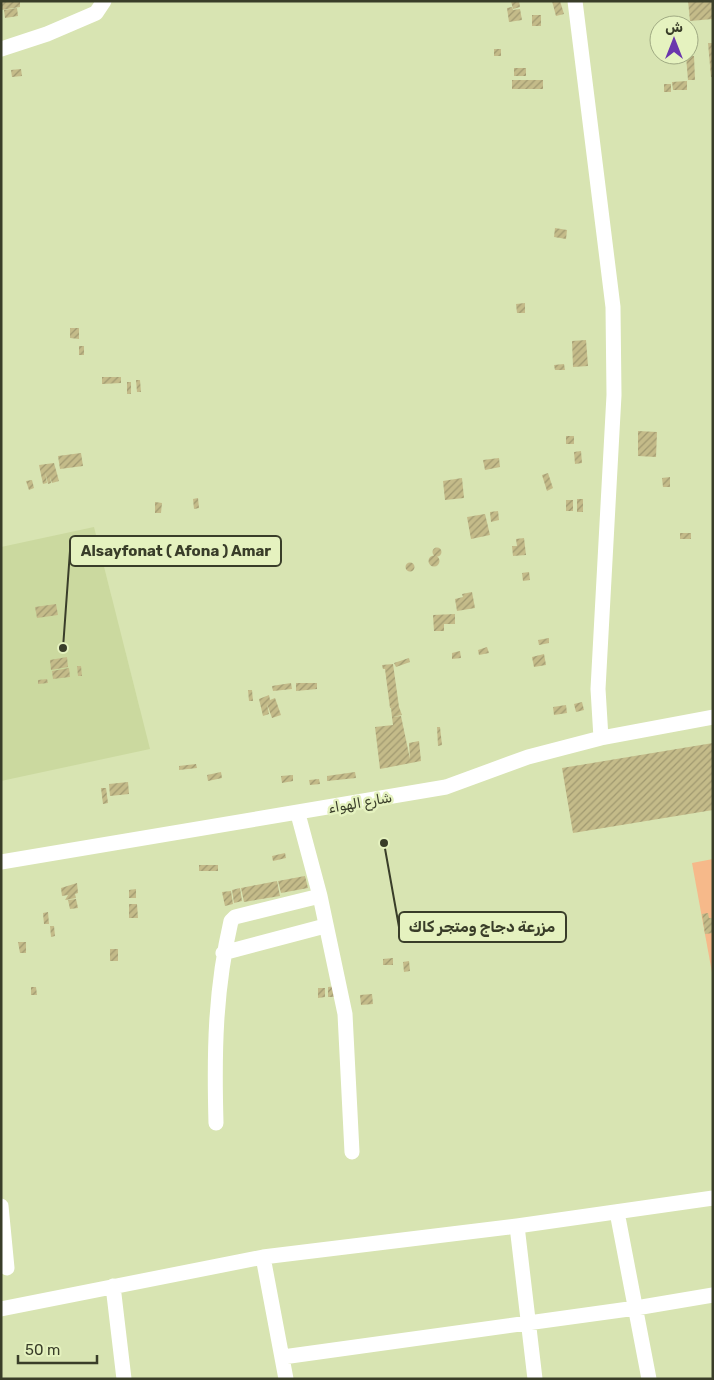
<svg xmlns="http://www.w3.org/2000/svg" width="714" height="1380" viewBox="0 0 714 1380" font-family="Rubik,Cairo,sans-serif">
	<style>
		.built { fill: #cbd99f }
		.green { fill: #f6b98a }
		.building { fill: url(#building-hatch) }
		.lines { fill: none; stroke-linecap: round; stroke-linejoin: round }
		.minor { stroke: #fff; stroke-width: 15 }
		.labels { text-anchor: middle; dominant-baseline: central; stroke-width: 5; stroke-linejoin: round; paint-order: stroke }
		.street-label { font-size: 14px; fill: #393d29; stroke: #e5f2bf }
		.leader { fill: none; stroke: #393d29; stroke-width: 2 }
		.callout-dot { fill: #393d29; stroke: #e5f2bf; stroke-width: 2 }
		.callout { fill: #e5f2bf; stroke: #393d29; stroke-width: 2 }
		.callout-label { font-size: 15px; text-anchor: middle; font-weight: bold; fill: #393d29 }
	</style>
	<defs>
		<pattern id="building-hatch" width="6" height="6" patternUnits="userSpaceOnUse" patternTransform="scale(1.25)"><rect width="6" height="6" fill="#c4bb89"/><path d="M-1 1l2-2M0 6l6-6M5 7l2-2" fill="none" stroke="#a09970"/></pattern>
	</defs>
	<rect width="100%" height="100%" fill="#d8e4b2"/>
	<path class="built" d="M94,527l56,222 -149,32v-234z"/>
	<path class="green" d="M713,859v119l-21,-115z"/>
	<path class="building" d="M1,1h19v6l-19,3z
		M511,1h8l1,6 -7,2z
		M552,1h8l4,13 -8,2z
		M688,1h25v18l-23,2z
		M512,7l1,3 7,-1 2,11 -13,2 -2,-14z
		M17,8l1,8 -13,2 -1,-8z
		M532,15h9v11h-9z
		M708,43h5v34h-2z
		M494,49h7v7h-7z
		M686,56h8l1,24h-7z
		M514,68h12v8h-12z
		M21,69l1,7 -10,1 -1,-7z
		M512,80h31v9h-31z
		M687,81v9h-14l-1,-8z
		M664,84h7v8h-7z
		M555,228l12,2 -1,9 -12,-2z
		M525,303v10h-8l-1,-9z
		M70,328h9v11l-9,-1z
		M586,340l2,26 -15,1 -1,-26z
		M79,346h5v9h-5z
		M564,364l1,6h-10l-1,-5z
		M102,377h19v6l-19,1z
		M136,380h4l1,12h-4z
		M127,382h4v12h-4z
		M638,431l19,1 -1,25 -18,-1z
		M566,436h8v8h-8z
		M581,451l1,12 -7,1 -1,-12z
		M81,453l2,13 -23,3 -2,-13z
		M499,458l1,9 -15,3 -2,-10z
		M54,463l5,18 -7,2 -2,-6 1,6 -3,1 -3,-12 2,11 -4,1 -4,-19z
		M548,473l5,15 -6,3 -5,-16z
		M670,477v10h-7l-1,-9z
		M462,478l2,20 -19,2 -2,-19z
		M32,480l2,8 -5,2 -3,-9z
		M198,498l1,10 -5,1 -1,-10z
		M577,499h6v13h-6z
		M566,500h7v11h-7z
		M155,502l7,1 -1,10h-6z
		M498,511l1,9 -8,2 -1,-10z
		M485,514l5,21 -19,4 -4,-22z
		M680,533h11v6h-11z
		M524,538l2,17 -13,1 -1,-10h5l-1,-7z
		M432.5 552a4.5 4.5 0 1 1 9 0a4.5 4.5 0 1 1-9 0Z
		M428.5 561a5.5 5.5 0 1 1 11 0a5.5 5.5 0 1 1-11 0Z
		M405.5 567a4.5 4.5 0 1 1 9 0a4.5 4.5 0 1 1-9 0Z
		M529,572l1,8 -7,1 -1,-8z
		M472,592l3,16 -18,3 -2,-12 8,-2 -1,-3z
		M56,604l2,11 -21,3 -2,-11z
		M455,614v10h-11v7h-10l-1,-16z
		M549,638v5l-10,2 -1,-5z
		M487,647l2,6 -10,2 -1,-5z
		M460,651l1,7 -9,1v-6z
		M544,654l2,11 -12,2 -2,-10z
		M67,657l1,10 -17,3 -1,-10z
		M409,658l1,4 -14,5 -2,-4z
		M393,664l6,43 -9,1 -5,-39h-2l-1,-4z
		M77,666h4l1,10h-4z
		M69,668l1,9 -17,2 -1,-8z
		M47,679l1,4 -10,1v-4z
		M291,683l1,6 -19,2 -1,-5z
		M296,683h21v6l-21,2z
		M248,690h4l1,11h-4z
		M269,695l1,5 5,-2 6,17 -9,3 -5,-14 2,10 -6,2 -4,-17z
		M582,702l2,8 -8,2 -2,-8z
		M566,705l1,8 -13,2 -1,-8z
		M399,707l3,8 -10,2 -1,-9z
		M401,716l9,43 -1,-16 10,-2 2,20 -41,8 -5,-42 18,-2 -1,-8z
		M437,727h3l2,18 -4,1z
		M713,743v67l-140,23 -11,-65z
		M196,764l1,4 -18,2v-4z
		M221,772l1,6 -14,3 -1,-6z
		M355,772l1,6 -29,3v-5z
		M293,775v6l-11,2 -1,-7z
		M319,779l1,5 -10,1 -1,-5z
		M128,782l1,12 -19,2 -1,-12z
		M101,788h5l2,15 -5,1z
		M285,853l1,5 -13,3 -1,-5z
		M199,865h19v6h-19z
		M305,876l3,12 -27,5 -3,-12z
		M277,881l3,15 -36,6 -3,-14z
		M77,883l1,10 -3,1 1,4 -11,2 3,-5 -6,1 -1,-8z
		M240,888l2,13 -8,2 -2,-13z
		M136,889v9h-7v-8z
		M231,891l2,13 -8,2 -3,-14z
		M76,899l2,9 -8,1 -2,-9z
		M129,904h8l1,14h-9z
		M48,912l1,12h-5l-1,-11z
		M708,913l1,5h3l1,15 -8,1 -3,-20z
		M50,926h4l1,10 -4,1z
		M18,942h8v11h-6z
		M110,949h8v12h-8z
		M393,958v7h-10v-6z
		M409,961l1,10 -6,1 -1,-10z
		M337,986l1,11h-10v-10z
		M31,987h5l1,8h-6z
		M318,988h7v9l-7,1z
		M372,994l1,10 -12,1 -1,-10z"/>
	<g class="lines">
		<path class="minor" d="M575,1l38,306 1,88 -16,294 3,49
			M1,49l46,-15 49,-21 8,-12
			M298,814l22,82 25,118 7,138
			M1,862l445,-75 82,-30 73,-19 112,-21
			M223,953l102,-27
			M216,1123c-2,-71 -1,-133 15,-202l4,-4 85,-21
			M1,1206l6,62
			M617,1212l32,167
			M517,1226l18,153
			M263,1257l23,122
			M113,1286l11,93
			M1,1309l262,-52 254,-31 196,-28
			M283,1357l353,-49 77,-13"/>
	</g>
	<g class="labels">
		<g class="street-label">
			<text transform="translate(360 803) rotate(-10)">شارع الهواء</text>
		</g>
	</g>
	<path class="leader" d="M63 648L70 551M384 843L399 927"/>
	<g class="callout-dot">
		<circle cx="63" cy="648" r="5"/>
		<circle cx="384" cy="843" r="5"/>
	</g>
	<g class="callout">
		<rect x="70" y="536" width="211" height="30" rx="5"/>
		<rect x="399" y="912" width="167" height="30" rx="5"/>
	</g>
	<g class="callout-label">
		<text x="176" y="556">Alsayfonat ( Afona ) Amar</text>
		<text x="482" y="932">مزرعة دجاج ومتجر كاك</text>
	</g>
	<rect width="714" height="1380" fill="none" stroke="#393d29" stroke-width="5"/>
	<g transform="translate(674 40)"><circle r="24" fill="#e5f2bf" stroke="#a0aa83"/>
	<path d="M0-4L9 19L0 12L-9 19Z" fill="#6a36ad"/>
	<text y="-8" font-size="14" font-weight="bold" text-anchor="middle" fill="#393d29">ش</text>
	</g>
	<path d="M18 1355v8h79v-8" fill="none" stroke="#393d29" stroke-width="2.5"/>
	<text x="25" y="1355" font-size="15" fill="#393d29" stroke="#e5f2bf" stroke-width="4" paint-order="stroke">50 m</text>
</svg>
